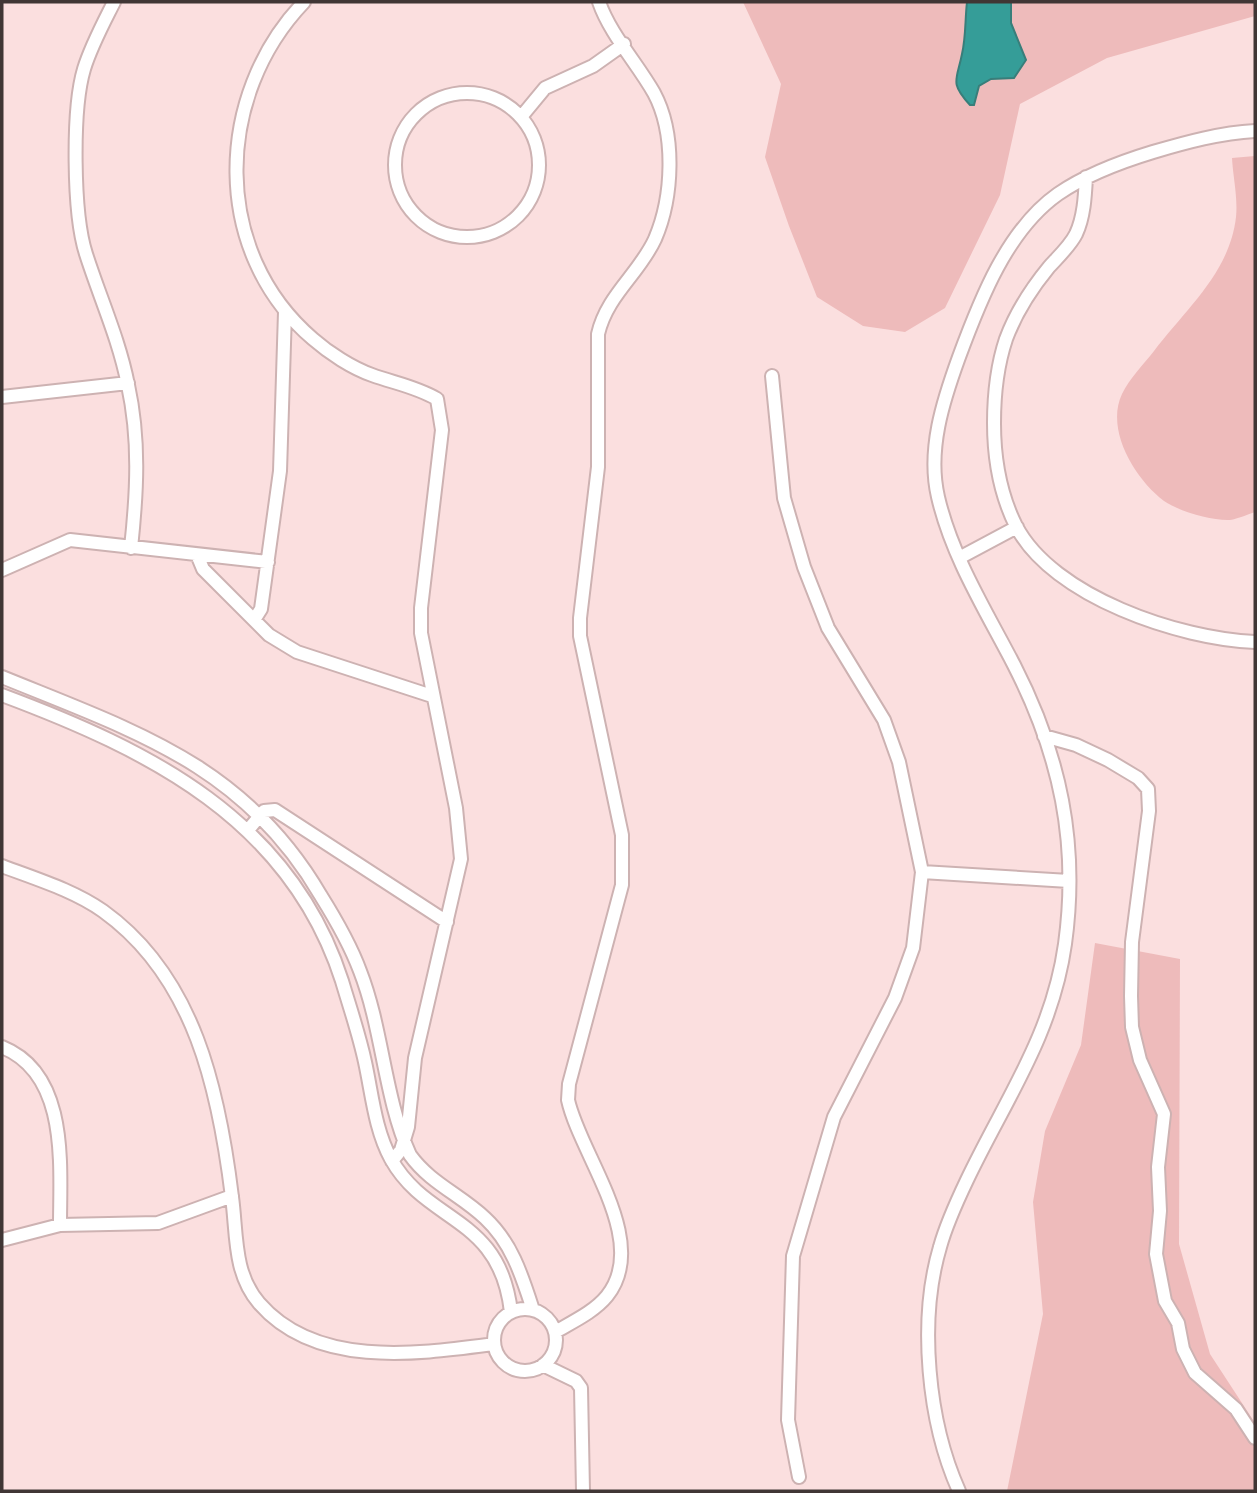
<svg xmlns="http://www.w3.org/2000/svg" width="1257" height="1493" viewBox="0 0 1257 1493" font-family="'Alegreya Sans',sans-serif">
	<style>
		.green { fill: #ebb }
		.water { fill: #359d98; stroke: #387e7a; stroke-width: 2 }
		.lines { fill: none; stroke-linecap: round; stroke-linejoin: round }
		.minor-casing { stroke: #cdb2b2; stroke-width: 16 }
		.minor { stroke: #fff; stroke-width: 12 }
	</style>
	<rect width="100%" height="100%" fill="#fbdfdf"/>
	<path class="green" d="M743,2h512v14l-148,42 -87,46 -20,91 -55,113 -40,24 -42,-6 -46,-29 -28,-71 -24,-69 16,-73z
		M1255,156v356c-7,2 -17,7 -25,8 -18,1 -52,-9 -66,-19 -29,-22 -59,-71 -42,-107 7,-15 22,-30 32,-43 32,-42 76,-79 82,-134 2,-19 -3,-40 -4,-59z
		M1095,943l85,16 -1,285 31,110 45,69v68h-248l36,-177 -10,-112 12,-71 36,-86z"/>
	<path class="water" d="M967,2h44v21l15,37 -12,18 -23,1 -12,7 -5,19h-4c-21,-23 -13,-25 -8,-51 4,-17 3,-35 5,-52z"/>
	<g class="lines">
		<defs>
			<path id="minor" d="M114,2c-11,22 -23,44 -30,67 -12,40 -11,145 2,185 14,44 33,85 42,131 12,55 9,107 3,163
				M304,2c-90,94 -93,250 9,337 16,14 39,29 59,36 22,8 45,12 65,24l5,31 -21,178v25l35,175 5,51 -46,199 -7,69 -7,23 -9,11
				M395 165a72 72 0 1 1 144 0a72 72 0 1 1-144 0Z
				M521,117l24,-29 48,-22 31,-22
				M1086,177c-1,19 -2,40 -10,57 -6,12 -18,23 -27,33 -18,22 -33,45 -43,72 -9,27 -12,56 -12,84 0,35 6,71 22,103 37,71 164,113 239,116
				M772,376l12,122 20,69 24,61 56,92 15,42 23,110 -9,76 -18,50 -61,119 -41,139 -5,164 11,57
				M2,397l126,-14
				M198,557l5,12 66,66 28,17 135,44
				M959,558l58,-31
				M2,570l68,-30 198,22
				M254,620l7,-11 19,-138 5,-159
				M2,677c132,54 243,88 319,219 15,24 29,48 39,75 23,59 24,126 50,184 20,28 51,40 75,63 27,25 37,58 48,92
				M2,695c147,55 288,124 340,286 8,27 17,53 23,81 7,32 10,68 26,97 36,65 109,56 120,153
				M1044,736l32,9 32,15 30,18 10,11 1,22 -17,131 -1,54 1,31 8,33 24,54 -6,53 2,44 -4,43 9,47 13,22 5,26 12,24 41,36 19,29
				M248,830l16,-19 11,-1 172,112
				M2,866c34,13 71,24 101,45 92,66 116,180 129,286 5,36 1,76 27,106 57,66 159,51 235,41
				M922,872l147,9
				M2,1047c67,27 58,118 58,178
				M2,1240l58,-15 98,-2 74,-27
				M494 1340a31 31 0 1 1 62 0a31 31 0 1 1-62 0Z
				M555,1332c17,-10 39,-20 52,-36 44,-55 -27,-141 -39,-196l1,-16 53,-199v-50l-42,-199v-18l18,-151v-133c9,-39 41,-60 57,-95 18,-42 21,-105 -1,-146 -17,-30 -44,-59 -55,-91
				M543,1365l33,16 5,7 2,103
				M959,1491c-31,-69 -41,-170 -19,-244 6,-22 17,-46 27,-67 38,-80 85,-144 98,-236 14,-101 -5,-189 -51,-279 -28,-54 -62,-108 -76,-168 -11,-47 5,-96 21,-140 21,-57 48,-127 99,-163 29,-20 62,-32 95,-42 34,-10 67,-19 102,-21"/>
		</defs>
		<use href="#minor" class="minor-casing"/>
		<use href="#minor" class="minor"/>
	</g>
	<rect width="1257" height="1493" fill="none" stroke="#403635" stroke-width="7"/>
</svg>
